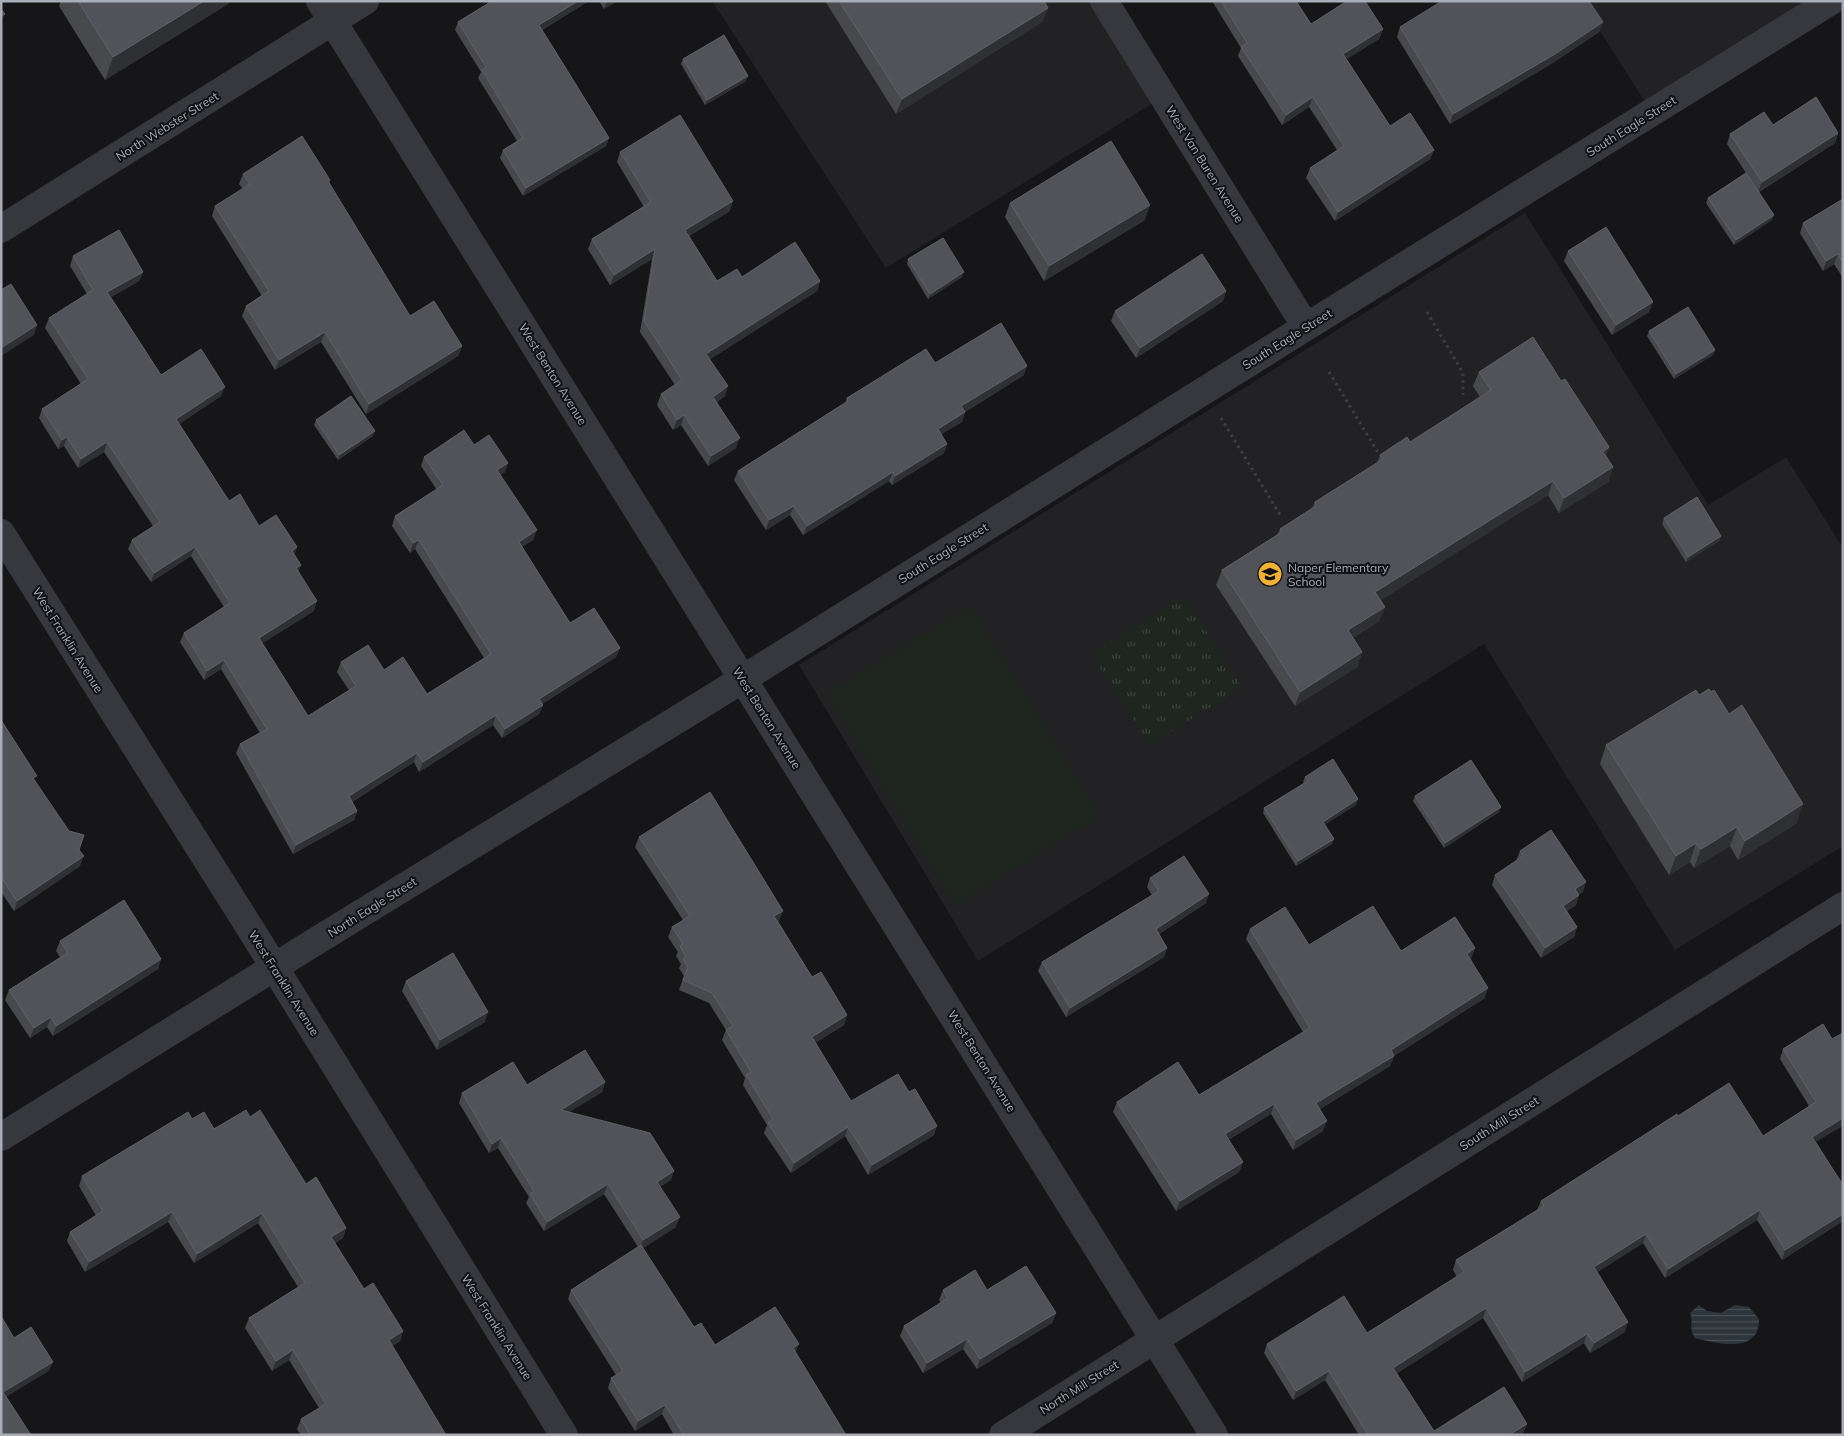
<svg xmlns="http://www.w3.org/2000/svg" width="1844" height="1436" viewBox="0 0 1844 1436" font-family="Mulish,sans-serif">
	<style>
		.built { fill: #222225 }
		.grass { fill: #1e261f }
		.park { fill: url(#park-tufts) }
		.water { fill: url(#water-rules) }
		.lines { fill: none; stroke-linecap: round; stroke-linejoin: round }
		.path { stroke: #3d3f44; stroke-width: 3; stroke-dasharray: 2.5 4; stroke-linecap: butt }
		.street { stroke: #37383d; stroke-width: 28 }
		.wall { fill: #47494d }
		.shaded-wall { fill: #2f3033 }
		.building { fill: #525359; stroke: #5f6168 }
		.labels { text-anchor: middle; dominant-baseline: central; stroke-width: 4; stroke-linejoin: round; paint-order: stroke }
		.street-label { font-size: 12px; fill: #a8adb8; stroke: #111113 }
		.poi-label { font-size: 12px; fill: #a8adb8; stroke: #111113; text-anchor: start }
	</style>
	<defs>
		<pattern id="park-tufts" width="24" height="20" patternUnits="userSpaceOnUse" patternTransform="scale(1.25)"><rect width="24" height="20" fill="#1e261f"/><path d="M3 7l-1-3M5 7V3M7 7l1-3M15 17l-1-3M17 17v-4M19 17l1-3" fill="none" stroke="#3c433d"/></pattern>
		<pattern id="water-rules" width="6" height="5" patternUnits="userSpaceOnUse" patternTransform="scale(1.25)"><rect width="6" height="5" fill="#2c353c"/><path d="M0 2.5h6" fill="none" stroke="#485056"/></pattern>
	</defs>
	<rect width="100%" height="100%" fill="#161618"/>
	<path class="built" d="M712,1h399l60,91 -285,176z
		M1581,1h262l-186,120z
		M1525,213l183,292 78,-48 57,91v298l-168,104 -191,-306 -506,317 -179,-296z"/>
	<path class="grass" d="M971,605l129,211 -145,89 -129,-212z"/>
	<path class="park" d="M1184,596l58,91 -92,58 -59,-91z"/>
	<path class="water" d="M1699,1305l8,6 14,2 14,-8 14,2 10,12c1,35 -42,25 -64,19 -7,-11 -1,-15 -5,-25z"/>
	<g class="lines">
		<path class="path" d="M1427,312l36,61v22
			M1329,372l50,82
			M1221,418l61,100"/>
		<path class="street" d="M320,1l894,1434
			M1104,1l202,326
			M1,229l364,-228
			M1,533l249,395 314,507
			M1,1137l312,-194 388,-238 605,-378 525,-326
			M1003,1435l840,-529"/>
	</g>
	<path class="wall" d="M61,1h168l-1,3 -123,76 -46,-74z
		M589,1l-47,29 67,108 -3,8 -83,50 -23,-38 3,-8 14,-9 -39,-63 3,-6 -26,-42 3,-8z
		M599,1h18l-13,8z
		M825,1h219l4,7 -6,14 -146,92z
		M1212,1h84l15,23 72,5 -4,10 -33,20 44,67 44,24 -4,9 -95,62 -29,-43 4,-10 27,-18 -28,-43 -27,18 -44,-69 3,-8z
		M1603,22l-4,10 -48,32 -101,60 -53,-87 3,-10z
		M683,59l63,22 -41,24 -24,-41z
		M1773,125l65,8 -3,10 -76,49 15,23 -2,5 -38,25 -28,-42 2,-5 38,-25 -19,-29 3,-10z
		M620,152l110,59 -41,25 28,45 25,-4 78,4 -3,10 -107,68 15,37 -8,6 19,46 -28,18 -27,-41 -8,5 -16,-25 4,-11 14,-9 -35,-53 12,-73 -42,26 -22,-36 4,-10 52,-32 -27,-45z
		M243,174l87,6 -1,3 81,133 52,30 -4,10 -92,58 -45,-72 -46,28 -33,-54 4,-10 16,-10 -50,-80 3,-10 28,-17 -4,-5z
		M1843,199v79l-9,-14 -11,7 -23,-38 3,-10z
		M1010,203l135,17 -101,61 -39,-64z
		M1568,251l81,61 -37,23 -48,-74z
		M73,256l70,16 -4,9 -28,16 50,78 60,21 -42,28 50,77 30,25 38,21 -3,8 7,10 -3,7 16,39 -52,32 46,73 41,-26 -12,-18 4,-10 43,8 43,24 57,-36 -69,-109 -5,4 -18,-27 3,-10 42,-26 -16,-24 3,-9 50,-12 34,18 -3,9 -5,3 33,65 -11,7 48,76 50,25 -4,9 -74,47 1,1 -4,9 -37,24 -9,-13 -74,47 -5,-10 -62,40 5,9 -3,9 -61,34 -57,-101 4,-9 20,-11 -39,-64 -17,11 -24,-38 4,-9 40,-26 -33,-51 -40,26 -23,-33 4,-9 21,-14 -49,-74 -26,16 -14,-22 -6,3 -19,-31 3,-9 39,-25 -36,-56 4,-10 38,-24 -17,-28z
		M908,259l54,18 -34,22 -21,-35z
		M1226,291l-3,10 -87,57 -25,-37 4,-10z
		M1649,331l66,19 -2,5 -39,24 -27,-43z
		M935,363l89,12 -59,37 -3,10 -21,12 6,10 -3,9 -52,32 -3,-4 -86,54 -13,-20 -24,15 -32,-50 4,-9 107,-68 2,-5z
		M1479,372l82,9 48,66 -3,8 7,12 -5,15 -49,31 -11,-18 -167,105 4,7 -6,14 -26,17 9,14 -5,15 -62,39 -79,-121 6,-15 55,-35 3,-6 32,-21 3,-6 62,-39 3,-8 30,-13 70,-45 -7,-11z
		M316,420l57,16 -35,24 -24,-35z
		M1664,518l57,18 -2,5 -33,21 -24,-38z
		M1,720l34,61 44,69 1,16 -66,45 -13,-19z
		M1606,745l191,78 -59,37 -8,-14 -36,22 -4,-6 -21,13 -69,-111z
		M1305,777l53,22 -2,6 -31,19 9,15 -2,5 -36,22 -33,-53 1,-5 40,-25 -1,-1z
		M1415,796l86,11 -2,5 -55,36 -31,-47z
		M639,837l144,74 -4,9 -1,1 34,56 35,38 -3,10 -29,18 36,58 83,34 -66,40 -23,-39 -54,37 -27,-40 3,-8 -24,-40 2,-7 -23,-38 4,-10 -17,-27 -30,-13 5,-14 -5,-8 2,-4 -5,-8 2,-4 -10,-15 4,-10 11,-7 -48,-73z
		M1520,851l63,41 -4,2 -3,11 -9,6 10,16 -3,10 -33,21 -49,-73 3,-10 21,-14z
		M1150,878l56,25 -47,31 8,14 -3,9 -98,60 -28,-46 4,-9 110,-67 -5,-8z
		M1250,929l59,16 92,6 74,-3 -4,10 -1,1 15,39 -91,58 -4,10 -70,43 3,22 -30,19 -22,-36 -43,26 15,22 -4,10 -63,39 -63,-99 4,-10 82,-7 104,-63 -57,-93z
		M60,941l101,18 -3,10 -105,67 -6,-9 -17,11 -25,-38 4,-10 51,-33 -4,-6z
		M406,981l79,41 -48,28 -35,-59z
		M1823,1024l-7,118 27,43v36l-61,39 -25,-40 -92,58 -22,-35 -46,29 28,60 -35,21 -6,-10 -62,39 -39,-64 -86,55 37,58 93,-7 -4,9 -2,2h-162l-34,-55 -32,20 -29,-47 3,-9 100,-11 90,-56 -4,-7 3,-10 81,-50 4,-9 137,-85 85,20 46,-30 -29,-47 3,-10z
		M605,1082l-3,10 -33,20 102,68 -11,7 16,40 -33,21 51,79 21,18 81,8 50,82h-172l-12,-21 -27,17 -27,-43 3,-10 5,-3 -48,-76 3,-9 67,-43 -34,-53 -60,37 -18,-28 3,-6 -31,-49 -9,5 -30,-50 3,-10 65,-8z
		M250,1117l56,67 40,44 -3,10 -8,5 29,46 39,42 -3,10 -8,5 54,89h-145l-4,-6 4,-10 18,-11 -30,-48 -17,11 -27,-43 4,-10 49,-31 -40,-64 -64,40 -26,-41 -83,50 -18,-31 3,-9 26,-16 -17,-30 3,-10 110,-57 22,10z
		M943,1290h44l69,23 -4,10 -75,46 -14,-20 -40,24 -23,-37 4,-10 37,-23 -2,-3z"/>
	<path class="shaded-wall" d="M204,1h25l-1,3 -123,76 8,-23z
		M578,1h11l-53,32 3,-8z
		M607,1h10l-13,8z
		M1048,8l-6,14 -146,92 6,-15z
		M5,14l-4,9v-7z
		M1603,22l-4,10 -48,32 -101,60 3,-10z
		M1383,29l-4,10 -40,25 4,-10z
		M748,76l-2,5 -41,24 2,-5z
		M1313,97l-4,10 -27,18 4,-10z
		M1838,133l-3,10 -77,49 4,-10z
		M609,138l-3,8 -83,50 3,-8z
		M1434,150l-4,9 -95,62 3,-9z
		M733,201l-3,10 -48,29 3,-10z
		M1150,205l-5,15 -101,61 5,-15z
		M1774,215l-2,5 -38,25 2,-5z
		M655,249l-3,10 -42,26 4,-10z
		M1838,254l-4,10 -11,7 3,-10z
		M143,272l-4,9 -35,20 3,-9z
		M964,272l-2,5 -34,22 2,-5z
		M820,281l-3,10 -114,73 3,-10z
		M1226,291l-3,10 -87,57 4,-10z
		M1653,302l-4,10 -37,23 4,-10z
		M37,325l-3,10 -33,21v-8z
		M325,332l-4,10 -46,28 4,-10z
		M462,346l-4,10 -92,58 3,-10z
		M1715,350l-2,5 -39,24 2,-5z
		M1027,366l-3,9 -66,41 3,-10z
		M728,386l-3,10 -16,11 4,-10z
		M225,387l-4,9 -49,33 4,-10z
		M965,412l-3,10 -27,16 3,-9z
		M684,415l-3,10 -8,5 4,-10z
		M375,431l-2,5 -35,24 1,-5z
		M67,437l-3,9 -6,3 4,-9z
		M740,438l-4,10 -28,18 3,-10z
		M107,442l-3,10 -26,16 3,-9z
		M947,444l-3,9 -52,32 3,-9z
		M1609,447l-6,15v-10z
		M508,463l-3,9 -11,8 3,-10z
		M1613,467l-5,15 -49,31 5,-15z
		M893,472l-4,9 -86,54 4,-9z
		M1553,481l-5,14 -178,112 5,-15z
		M794,506l-4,9 -24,15 3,-10z
		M537,530l-4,10 -18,11 4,-9z
		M1721,536l-2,5 -33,21 2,-5z
		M419,540l-4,9 -5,4 3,-10z
		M195,547l-4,9 -40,26 3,-9z
		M297,547l-3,10 -2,-6z
		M301,565l-4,9 -1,-6z
		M317,601l-3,10 -59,37 4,-10z
		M1385,607l-6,14 -36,23 5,-14z
		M620,648l-4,9 -81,51 4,-9z
		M1362,652l-5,15 -62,39 5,-14z
		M224,660l-3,9 -17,11 3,-9z
		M543,705l-4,9 -37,24 3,-9z
		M496,715l-3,10 -74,47 4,-10z
		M417,753l-3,9 -69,44 4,-10z
		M1358,799l-2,6 -35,22 2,-5z
		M1803,804l-6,19 -59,37 7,-19z
		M1501,807l-2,5 -55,36 1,-5z
		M357,811l-3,9 -61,34 3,-9z
		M1737,827l-7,19 -36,22 7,-19z
		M1334,839l-2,5 -36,22 2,-5z
		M1696,843l-6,19 -21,13 7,-19z
		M84,856l-4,10 -66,45 3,-10z
		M1586,882l-3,10 -11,7 3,-10z
		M1209,894l-3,9 -54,35 4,-9z
		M1579,895l-3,10 -16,11 3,-10z
		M783,911l-4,9 -8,6 3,-10z
		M1577,927l-3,10 -33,21 4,-10z
		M1167,948l-3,9 -98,60 4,-9z
		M1475,948l-4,10 -8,6 4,-10z
		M161,959l-3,10 -105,67 3,-10z
		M1488,988l-3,10 -91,58 -4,10 -77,47 3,-10 75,-53z
		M488,1012l-3,10 -48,28 3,-10z
		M847,1015l-3,10 -36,22 4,-10z
		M51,1017l-4,10 -17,11 4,-10z
		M605,1082l-3,10 -44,27 3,-9z
		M1274,1104l-3,10 -50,30 4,-10z
		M1843,1118v8l-34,20 3,-9z
		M1327,1121l-4,10 -30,19 3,-10z
		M937,1126l-3,9 -66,40 4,-10z
		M848,1127l-3,9 -54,37 3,-10z
		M501,1138l-3,10 -9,5 3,-9z
		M1243,1162l-4,10 -63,39 4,-10z
		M674,1171l-3,9 -18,11 4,-9z
		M608,1184l-4,10 -60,37 3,-9z
		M1760,1210l-3,10 -92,58 3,-9z
		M172,1212l-4,10 -83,50 4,-10z
		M262,1213l-4,10 -64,40 3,-9z
		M1843,1214v7l-61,39 3,-10z
		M680,1217l-4,10 -36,23 3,-10z
		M346,1228l-3,10 -15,9 3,-10z
		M1646,1234l-3,9 -53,34 4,-10z
		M1486,1308l-3,10 -93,60 3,-10z
		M1056,1313l-4,10 -75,46 3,-10z
		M1628,1322l-3,10 -35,21 4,-10z
		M403,1331l-3,10 -15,9 4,-10z
		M1587,1334l-3,9 -62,39 3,-10z
		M967,1339l-4,10 -40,24 4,-10z
		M799,1344l-4,10 -2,-6z
		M293,1350l-4,10 -17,11 4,-10z
		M53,1362l-4,9 -48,29 2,-8z
		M1329,1371l-4,9 -32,20 3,-9z
		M665,1405l-3,9 -27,17 3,-10z
		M1527,1424l-4,9 -2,2h-12z"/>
	<path class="building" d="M78,1h126l-91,56z
		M492,1h86l-39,24 70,113 -83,50 -23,-38 20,-12 -41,-68 4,-3 -28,-45z
		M839,1h205l4,7 -146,91z
		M1221,1h75l15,23 36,-23h18l18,28 -40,25 47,72 20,-13 24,37 -96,62 -28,-44 34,-22 -31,-49 -27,18 -45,-68 6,-4z
		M1442,1h147l14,21 -48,32 -102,60 -53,-87z
		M1,9l4,5 -4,2z
		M724,35l24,41 -41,24 -24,-41z
		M1816,97l22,36 -76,49 -32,-48 34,-22 9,13z
		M680,115l53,86 -48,29 32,51 20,-12 5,8 53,-35 25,39 -114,73 22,32 -15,11 27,41 -29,18 -27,-41 -7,5 -16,-26 21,-14 -38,-59 11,-72 -41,26 -22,-36 59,-37 -31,-50z
		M302,136l28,44 -2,1 82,135 24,-15 28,45 -93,58 -44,-72 -46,28 -33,-54 23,-15 -54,-85 35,-22 -7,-10z
		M1111,141l39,64 -101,61 -39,-63z
		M1746,173l28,42 -38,25 -28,-42z
		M1843,199v64l-5,-9 -12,7 -23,-38z
		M1606,227l47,75 -37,23 -48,-74z
		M119,230l24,42 -36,20 54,83 40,-26 24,38 -49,32 53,82 11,-7 19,32 17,-11 21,32 -5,4 9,14 -5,3 21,33 -58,37 49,78 48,-30 -15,-24 27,-17 16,25 19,-13 24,37 64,-40 -72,-114 -6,3 -18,-27 48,-31 -19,-28 40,-27 10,15 15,-10 19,28 -11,7 40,60 -18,12 51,81 24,-15 26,40 -81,51 4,6 -38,24 -9,-14 -73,47 -6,-9 -68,43 8,15 -61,34 -56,-101 27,-15 -43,-69 -17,11 -23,-38 46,-30 -35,-56 -41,26 -22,-33 28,-18 -53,-80 -26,17 -14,-22 -5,3 -20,-31 46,-30 -39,-61 44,-28 -20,-34z
		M943,238l21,34 -34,22 -22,-35z
		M1202,254l24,37 -86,57 -25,-37z
		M11,284l26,41 -36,23v-58z
		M1688,307l27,43 -39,24 -27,-43z
		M1001,323l26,43 -66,40 4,6 -27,17 9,15 -52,32 -2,-4 -86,54 -13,-20 -25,14 -31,-49 110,-70 -1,-3 79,-49 9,14z
		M1533,337l28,44 4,-2 44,68 -6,5 10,15 -49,31 -11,-17 -178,111 10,15 -37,23 14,22 -62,40 -78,-122 60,-38 -2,-3 36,-23 -1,-4 68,-43 -3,-4 27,-18 3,5 81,-52 -12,-18z
		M351,396l24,35 -36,24 -23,-35z
		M1697,497l24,39 -33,21 -24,-39z
		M1709,689l2,3 3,-2 15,24 13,-9 61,99 -58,37 -8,-14 -36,22 -5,-6 -20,13 -70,-111 90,-55 3,5z
		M1,720l36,56 -4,2 36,53 15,4 -5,15 5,6 -67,45 -16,-24z
		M1333,759l25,40 -35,23 11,17 -36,22 -34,-53 44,-27 -3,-4z
		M1471,760l30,47 -56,36 -30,-47z
		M710,792l73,119 -9,5 38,61 9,-5 26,43 -35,22 39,64 47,-27 11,18 6,-3 22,37 -65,39 -24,-38 -54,36 -26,-40 5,-4 -27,-44 5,-3 -25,-42 7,-4 -21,-33 -29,-13 5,-13 -5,-8 3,-2 -6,-11 3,-2 -11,-17 18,-11 -51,-79z
		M1551,830l35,52 -11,7 4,6 -16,11 14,21 -32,21 -50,-73 28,-19 -3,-5z
		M1184,856l25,38 -53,35 11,19 -97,60 -28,-46 117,-71 -9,-13z
		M124,900l37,59 -105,67 -5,-9 -17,11 -25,-38 59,-37 -8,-12z
		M1373,906l28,45 54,-34 20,31 -8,6 21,34 -97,62 3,6 -78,47 11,18 -31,19 -22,-36 -49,30 18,28 -63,39 -63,-99 61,-40 21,33 111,-67 -60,-99 35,-22 24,38z
		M453,953l35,59 -48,28 -34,-59z
		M1823,1024l9,15 11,-6v85l-31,19 31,48v29l-58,36 -25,-40 -92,59 -22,-35 -52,33 34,55 -34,21 -7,-9 -62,38 -39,-64 -93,60 41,63 70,-44 23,37 -18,11h-141l-39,-64 -33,20 -29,-47 77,-48 23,37 97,-61 -8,-12 88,-54 -3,-5 136,-87 1,2 51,-33 34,53 53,-34 -33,-53z
		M585,1050l20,32 -44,28 89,23 24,38 -17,11 23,35 -37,23 -35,-56 -61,38 -17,-28 4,-3 -33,-53 -9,6 -30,-51 51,-31 14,23z
		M246,1110l4,7 10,-7 46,74 10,-7 30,51 -15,9 33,52 9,-6 30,48 -14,9 57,95h-136l-9,-16 25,-15 -33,-54 -17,11 -27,-43 56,-35 -43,-70 -65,41 -25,-42 -83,50 -19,-30 33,-21 -21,-35 106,-64 4,7 12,-7 10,17z
		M641,1245l53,82 7,-4 14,22 60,-38 24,37 -6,4 53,87h-162l-19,-30 -27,16 -27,-43 12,-7 -52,-81z
		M1026,1266l30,47 -76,46 -13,-20 -40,24 -23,-37 44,-28 -5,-8 32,-20 12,20z
		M1,1316l13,22 17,-11 22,35 -50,30 28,43h-30z"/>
	<defs>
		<symbol id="school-disc" viewBox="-11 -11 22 22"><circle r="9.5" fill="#f2b134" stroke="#111113"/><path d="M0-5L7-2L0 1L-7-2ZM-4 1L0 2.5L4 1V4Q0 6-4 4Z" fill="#111"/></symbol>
	</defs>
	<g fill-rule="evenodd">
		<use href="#school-disc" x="1256" y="560" width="28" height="28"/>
	</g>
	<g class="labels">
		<g class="street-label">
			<text transform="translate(167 126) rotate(-32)">North Webster Street</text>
			<text transform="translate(1631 126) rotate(-32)">South Eagle Street</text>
			<text transform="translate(1205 164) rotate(58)">West Van Buren Avenue</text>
			<text transform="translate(1287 339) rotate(-32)">South Eagle Street</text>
			<text transform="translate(553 374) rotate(58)">West Benton Avenue</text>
			<text transform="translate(943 553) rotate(-32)">South Eagle Street</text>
			<text transform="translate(68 640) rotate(58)">West Franklin Avenue</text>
			<text transform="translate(767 718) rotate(58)">West Benton Avenue</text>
			<text transform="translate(372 907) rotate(-32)">North Eagle Street</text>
			<text transform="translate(284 983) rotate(58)">West Franklin Avenue</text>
			<text transform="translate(982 1061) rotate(58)">West Benton Avenue</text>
			<text transform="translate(1499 1123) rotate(-32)">South Mill Street</text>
			<text transform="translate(497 1327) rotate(58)">West Franklin Avenue</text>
			<text transform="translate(1079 1387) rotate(-32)">North Mill Street</text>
		</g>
		<g class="poi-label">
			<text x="1288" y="567">Naper Elementary<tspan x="1288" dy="14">School</tspan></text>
		</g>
	</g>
	<rect width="1844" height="1436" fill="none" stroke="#a8adb8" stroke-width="5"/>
</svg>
